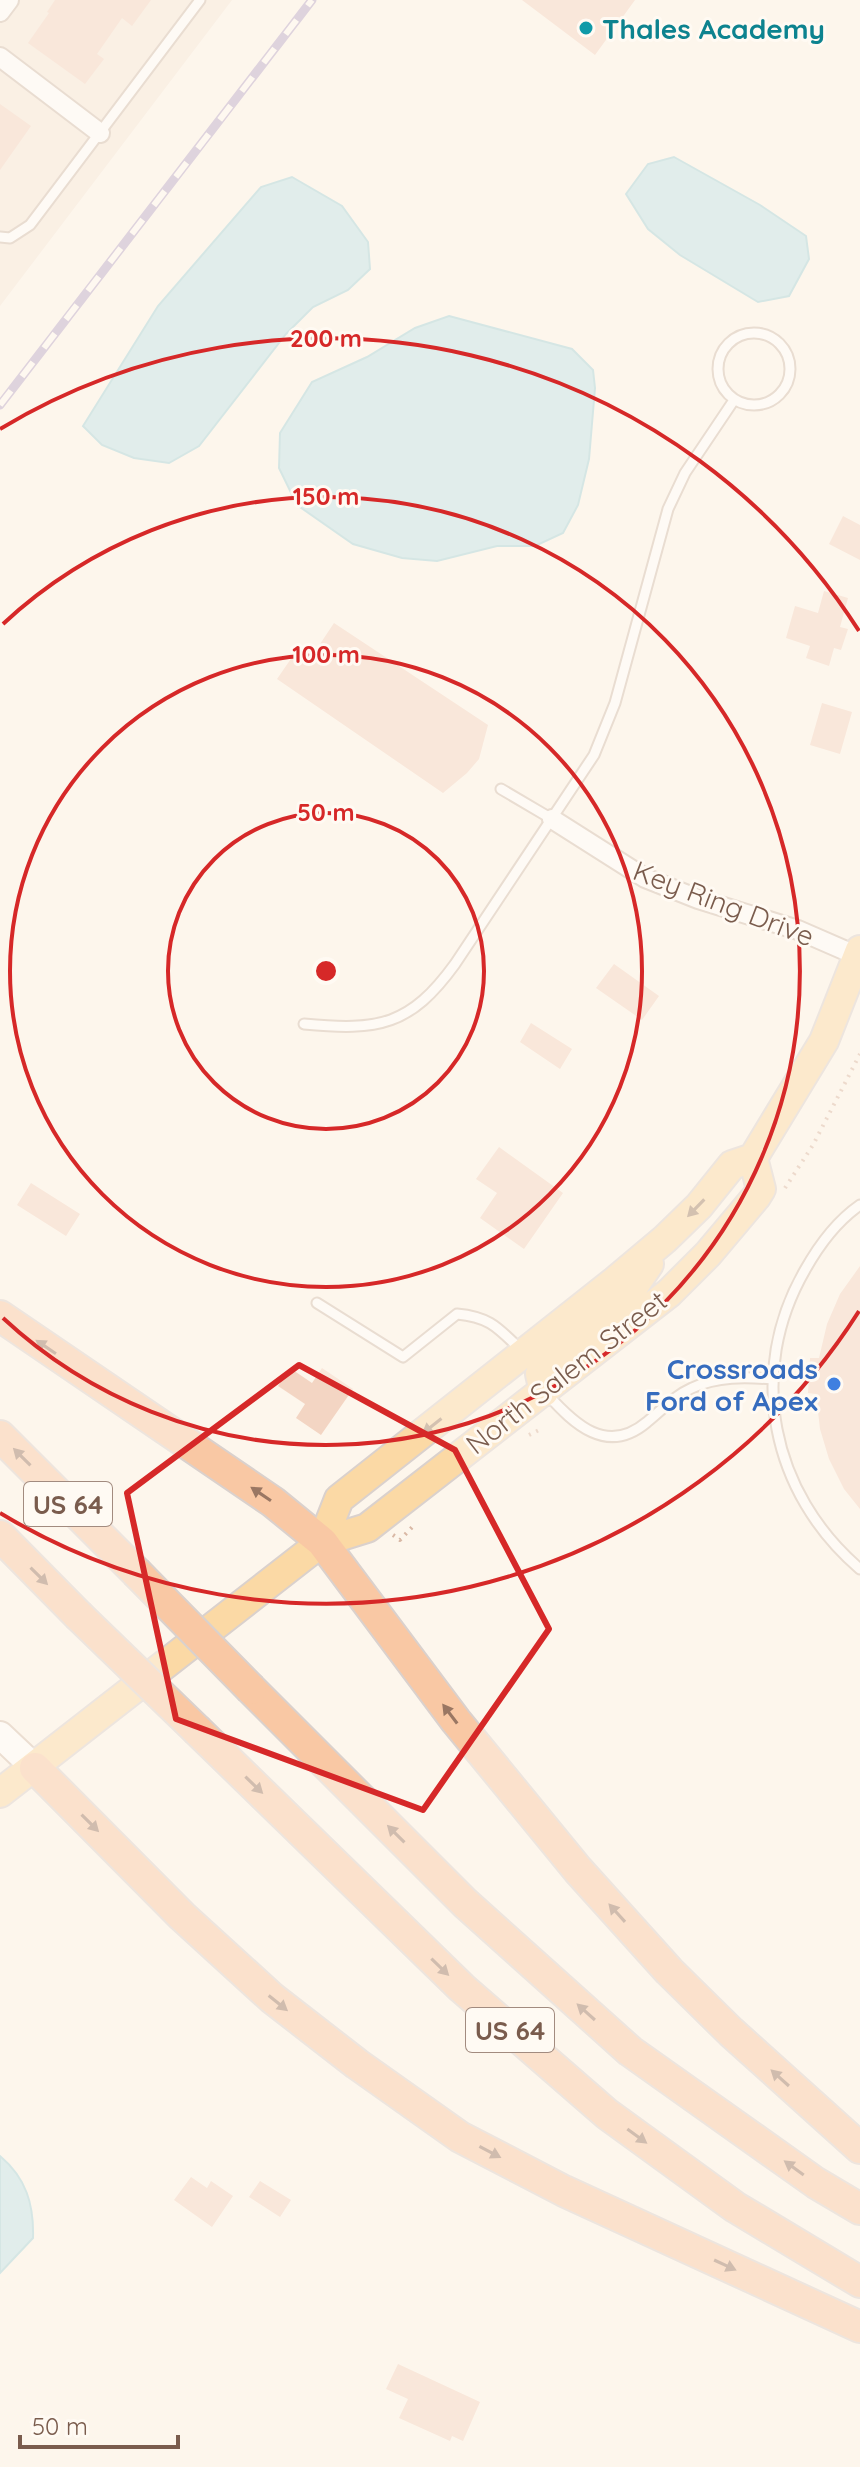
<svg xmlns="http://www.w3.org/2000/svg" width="860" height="2467" viewBox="0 0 860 2467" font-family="Quicksand,sans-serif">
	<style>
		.residential { fill: #f5e8da }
		.water { fill: #bfe3e8; stroke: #a5d3da; stroke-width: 2 }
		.building { fill: #f3d5c3 }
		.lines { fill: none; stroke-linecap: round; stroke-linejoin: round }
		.service-casing { stroke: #d1beb0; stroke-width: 13 }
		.minor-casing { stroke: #d1beb0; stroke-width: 22 }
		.secondary-casing { stroke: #d6c0b0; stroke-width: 30 }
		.primary-casing { stroke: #dad1cd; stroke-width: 32 }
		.trunk-casing { stroke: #dad1cd; stroke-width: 34 }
		.path { stroke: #d9b8a5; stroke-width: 4; stroke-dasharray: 2 6; stroke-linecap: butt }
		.service { stroke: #fff; stroke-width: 9 }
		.minor { stroke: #fff; stroke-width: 18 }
		.secondary { stroke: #fff; stroke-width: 26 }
		.primary { stroke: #fbd9a5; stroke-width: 28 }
		.trunk { stroke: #f9c8a4; stroke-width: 30 }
		.rail-casing { stroke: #b9a8c9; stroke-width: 9 }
		.rail { stroke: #fffaf3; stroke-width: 6; stroke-dasharray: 18; stroke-linecap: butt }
		.trunk-bridge-casing { stroke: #dad1cd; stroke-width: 34; stroke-linecap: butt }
		.trunk-bridge { stroke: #f9c8a4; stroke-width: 30 }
		.oneway { fill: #a18267 }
		.oneway2 { fill: #9a7763 }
		.marked { fill: none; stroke: #d62828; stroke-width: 6; stroke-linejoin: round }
		.ring { fill: none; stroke: #d62828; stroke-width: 4 }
		.culture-dot { fill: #0f9aa8; stroke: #fffaf3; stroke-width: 3 }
		.shop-dot { fill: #3f7fe0; stroke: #fffaf3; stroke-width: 3 }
		.labels { text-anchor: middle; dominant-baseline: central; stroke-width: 6; stroke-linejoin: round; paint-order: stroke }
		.shield { fill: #fffaf3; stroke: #a28b7f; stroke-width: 2 }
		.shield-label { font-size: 26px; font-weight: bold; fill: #7a5c4d }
		.culture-label { font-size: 28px; font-weight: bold; fill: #0d838f; stroke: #fffaf3; text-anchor: start }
		.street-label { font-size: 28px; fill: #7a5c4d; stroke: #fffaf3 }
		.shop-label { font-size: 28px; font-weight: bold; fill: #366cbe; stroke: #fffaf3; text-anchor: end }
		.centre { fill: #d62828; stroke: #fffaf3; stroke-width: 4 }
		.ring-label { font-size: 24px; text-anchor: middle; font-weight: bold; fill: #d62828; stroke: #fffaf3; stroke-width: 6; stroke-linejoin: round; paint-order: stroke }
	</style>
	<rect width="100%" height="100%" fill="#fdf6ec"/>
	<path class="residential" d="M0,0h232l-232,306z"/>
	<path class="water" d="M674,157l86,48 46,31 3,23 -20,37 -31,6 -78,-47 -32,-26 -22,-35 22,-30z
		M292,177l50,29 26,36 2,27 -22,21 -35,17 -27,27 -87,112 -30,17 -35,-5 -32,-13 -19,-19 75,-120 103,-119z
		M449,316l123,33 21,21 2,18 -6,71 -11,46 -15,28 -28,13h-38l-60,15 -35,-3 -49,-14 -56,-39 -18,-37 1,-35 32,-51 55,-25 48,-29z
		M0,2156c26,22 34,48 33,82l-33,35z"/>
	<path class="building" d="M55,0h96l-19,26 -10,-8 -25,36 7,5 -19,25 -57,-41 21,-30 -2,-1z
		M522,0h113l-40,55z
		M0,104l31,22 -31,44z
		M843,516l17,9v35l-31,-16z
		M824,591l24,7 -8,29 8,2 -7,21 -7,-2 -5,18 -23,-8 4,-12 -24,-8 9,-32 23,7z
		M334,623l154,102 -9,34 -12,14 -24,20 -166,-114 20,-29 13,9z
		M822,703l30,9 -12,42 -30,-9z
		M614,964l45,32 -17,24 -46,-32z
		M531,1023l41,26 -12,20 -40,-27z
		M499,1147l64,46 -39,56 -44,-31 17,-25 -21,-14z
		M31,1183l49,31 -14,22 -49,-31z
		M860,1266v243l-16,-20 -15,-30 -9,-30 -4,-35 -8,-1 2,-35h9l8,-34 13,-30z
		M290,1368l22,15 10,-15 31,21 -32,46 -25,-17 9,-14 -27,-18z
		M191,2177l16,11 4,-7 22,15 -21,31 -38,-27z
		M260,2181l31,19 -11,17 -31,-20z
		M398,2364l82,38 -17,39 -11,-5 -2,5 -51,-23 9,-19 -22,-10z"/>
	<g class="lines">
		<defs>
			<path id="service" d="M0,237l10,1 20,-13 170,-225
				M718 369a36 36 0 1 1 72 0a36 36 0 1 1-72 0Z
				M501,789l51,30
				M304,1024c75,7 106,2 151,-60l139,-209 21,-52 53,-194 17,-36 49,-73
				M860,1205c-23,16 -41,40 -55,65 -59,102 -34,223 55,299
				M317,1303l86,54 54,-43c33,3 41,14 64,36
				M547,1394c27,30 60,62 100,28 15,-12 27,-26 45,-34 25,-12 54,-11 80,-9"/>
			<path id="minor" d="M0,12l9,-12
				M0,57l100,76
				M552,819l93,59 53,21 100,31 62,27"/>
			<path id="secondary" d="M0,1735l35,33"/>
			<path id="primary" d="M544,1392l-4,-18 5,-9 79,-64 25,-37
				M322,1542l17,-43 276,-218 50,-42 34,-33 33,-41 21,-7 71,-117 36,-91
				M0,1793l322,-251 45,-14 302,-235 39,-39 48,-57 5,-8 -8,-31"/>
			<path id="trunk" d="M0,1316l273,186 49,40 134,179 122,149 91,101 62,61 129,116
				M0,1436l136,136
				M0,1536l78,79
				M251,1689l214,214 165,148 186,132 44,26
				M198,1731l264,257 145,126 128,93 125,75
				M35,1768l147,148 90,82 85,66 103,73 104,54 296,136"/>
		</defs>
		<use href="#service" class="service-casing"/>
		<use href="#minor" class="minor-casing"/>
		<use href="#secondary" class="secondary-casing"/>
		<use href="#primary" class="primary-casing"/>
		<use href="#trunk" class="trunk-casing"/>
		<path class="path" d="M785,1188l28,-43 47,-91
			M529,1435l12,-6
			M393,1535l7,5 15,-16"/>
		<use href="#service" class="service"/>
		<use href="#minor" class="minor"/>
		<use href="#secondary" class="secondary"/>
		<use href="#primary" class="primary"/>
		<use href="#trunk" class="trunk"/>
		<defs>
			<path id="rail" d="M0,405l312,-405"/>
		</defs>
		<use href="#rail" class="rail-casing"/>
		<use href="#rail" class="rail"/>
		<defs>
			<path id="trunk-bridge" d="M136,1572l115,117
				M78,1615l120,116"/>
		</defs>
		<use href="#trunk-bridge" class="trunk-bridge-casing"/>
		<use href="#trunk-bridge" class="trunk-bridge"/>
	</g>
	<defs><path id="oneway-solid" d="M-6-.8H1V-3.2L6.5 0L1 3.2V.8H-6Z" transform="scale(2)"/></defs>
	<g class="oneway">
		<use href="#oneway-solid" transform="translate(696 1208) rotate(134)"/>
		<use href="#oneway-solid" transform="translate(432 1426) rotate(142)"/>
	</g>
	<g class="oneway2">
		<use href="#oneway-solid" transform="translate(46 1347) rotate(-146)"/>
		<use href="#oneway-solid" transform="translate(22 1457) rotate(-135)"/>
		<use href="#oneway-solid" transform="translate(261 1494) rotate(-146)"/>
		<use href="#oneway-solid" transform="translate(39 1576) rotate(45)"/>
		<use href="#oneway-solid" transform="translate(450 1714) rotate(-127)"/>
		<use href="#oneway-solid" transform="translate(254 1785) rotate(44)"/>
		<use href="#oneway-solid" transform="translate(90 1823) rotate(45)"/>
		<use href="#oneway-solid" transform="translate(396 1834) rotate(-135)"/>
		<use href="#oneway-solid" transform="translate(617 1913) rotate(-132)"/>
		<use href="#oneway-solid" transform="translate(440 1967) rotate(44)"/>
		<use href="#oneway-solid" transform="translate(278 2003) rotate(39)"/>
		<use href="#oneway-solid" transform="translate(586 2012) rotate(-138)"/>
		<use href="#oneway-solid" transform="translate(780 2078) rotate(-138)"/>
		<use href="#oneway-solid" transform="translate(637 2136) rotate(36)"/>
		<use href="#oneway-solid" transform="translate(490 2152) rotate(28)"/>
		<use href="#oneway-solid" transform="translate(794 2168) rotate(-144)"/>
		<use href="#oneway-solid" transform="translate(725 2265) rotate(25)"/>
	</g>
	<path d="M0 0H860V2467H0ZM299,1365l156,85 94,179 -126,181 -247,-91 -49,-226z" fill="#fdf6ec" fill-opacity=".55" fill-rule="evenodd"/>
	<path class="marked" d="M299,1365l156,85 94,179 -126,181 -247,-91 -49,-226z"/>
	<g class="ring">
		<circle cx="326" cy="971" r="158"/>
		<circle cx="326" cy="971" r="316"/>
		<path d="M3 624A474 474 0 1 1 3 1318"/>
		<path d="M859 1311A632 632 0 0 1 0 1513M0 429A632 632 0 0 1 859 631"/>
	</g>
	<circle class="culture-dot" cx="586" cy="28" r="8"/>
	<circle class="shop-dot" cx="834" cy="1384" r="8"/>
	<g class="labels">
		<g class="shield">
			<rect x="24" y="1482" width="88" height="44" rx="6"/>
			<rect x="466" y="2008" width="88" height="44" rx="6"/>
		</g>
		<g class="shield-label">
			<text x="68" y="1504">US 64</text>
			<text x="510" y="2030">US 64</text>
		</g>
		<g class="culture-label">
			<text x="602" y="28">Thales Academy</text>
		</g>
		<g class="street-label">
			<text transform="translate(724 903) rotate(21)">Key Ring Drive</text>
			<text transform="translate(566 1372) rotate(-38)">North Salem Street</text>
		</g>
		<g class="shop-label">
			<text x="818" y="1368">Crossroads<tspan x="818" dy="32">Ford of Apex</tspan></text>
		</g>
	</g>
	<circle cx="326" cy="971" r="12" class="centre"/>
	<g class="ring-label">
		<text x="326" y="347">200 m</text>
		<text x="326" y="505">150 m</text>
		<text x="326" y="663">100 m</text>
		<text x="326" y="821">50 m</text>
	</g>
	<path d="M20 2435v12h158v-12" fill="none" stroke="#7a5c4d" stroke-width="4"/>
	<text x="32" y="2435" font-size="24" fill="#7a5c4d" stroke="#fffaf3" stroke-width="6" paint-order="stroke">50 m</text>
</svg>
